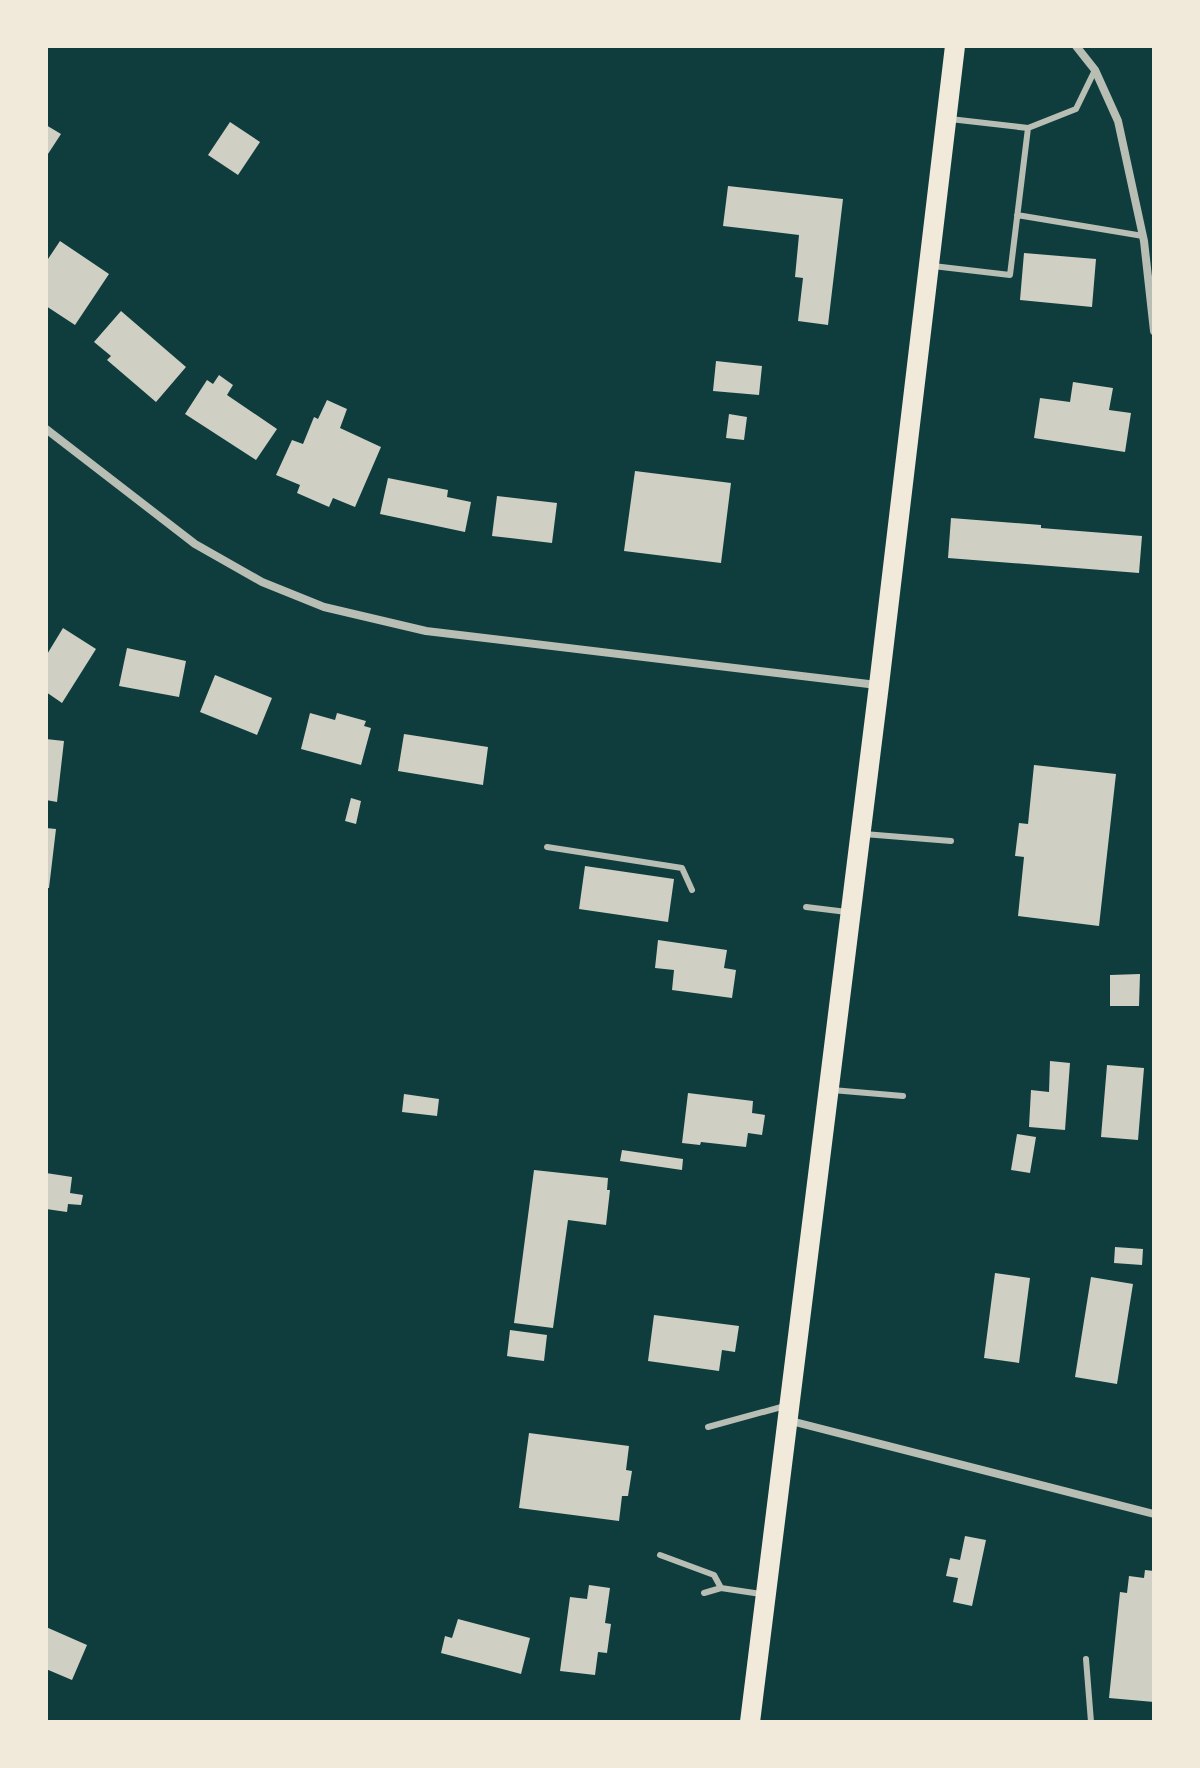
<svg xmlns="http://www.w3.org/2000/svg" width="1200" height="1768" viewBox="0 0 1200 1768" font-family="Rubik,sans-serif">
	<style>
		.building { fill: #cfcfc3 }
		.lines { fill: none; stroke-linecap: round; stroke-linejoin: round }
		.service { stroke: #b8beb3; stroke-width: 6 }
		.minor { stroke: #b8beb3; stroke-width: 8 }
		.primary { stroke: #f1e9da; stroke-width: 20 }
	</style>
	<rect width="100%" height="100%" fill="#0f3d3e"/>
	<path class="building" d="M230,122l30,20 -22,33 -30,-20z
		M46,125l15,9 -15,23z
		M728,186l115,13 -15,126 -30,-4 5,-43 -8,-1 4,-42 -76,-9z
		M60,241l49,33 -34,51 -29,-19v-49l2,2z
		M1024,253l72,6 -4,48 -72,-7z
		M121,311l65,56 -30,35 -49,-42 4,-4 -17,-14z
		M716,361l46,5 -3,29 -46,-4z
		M219,375l14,10 -6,10 50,34 -21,31 -71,-46 22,-34 6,4z
		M1073,382l40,6 -4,22 22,3 -6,39 -91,-14 6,-40 30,4z
		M327,400l20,9 -7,19 41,19 -26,60 -22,-9 -4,9 -32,-14 3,-8 -24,-10 16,-35 11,4 11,-27 4,2z
		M729,414l18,3 -3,23 -18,-2z
		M635,471l96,12 -10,80 -97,-12z
		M388,478l60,12 -1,7 24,5 -6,30 -85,-18z
		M497,496l60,7 -5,40 -60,-7z
		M951,518l90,7v3l101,8 -3,37 -191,-15z
		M63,628l33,21 -34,54 -16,-11v-36z
		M127,648l59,13 -7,36 -60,-11z
		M215,675l57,23 -15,37 -57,-23z
		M310,713l25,7 2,-7 29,8 -2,5 7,2 -10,37 -60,-16z
		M404,734l84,13 -5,38 -85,-14z
		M46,739l18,2 -7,61 -11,-2z
		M1034,765l82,9 -17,152 -81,-10 6,-59 -9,-1 4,-33 9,1z
		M351,798l10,3 -5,23 -11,-3z
		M46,828l10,1 -7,59h-3z
		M585,866l89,13 -6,43 -89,-13z
		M658,940l69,10 -3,18 12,2 -4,28 -60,-8 2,-20 -19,-2z
		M1140,974l-1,32h-29v-31z
		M1050,1061l20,2 -5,67 -36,-3 2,-37 18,2z
		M1107,1065l37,3 -6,72 -37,-3z
		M688,1093l65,8 -1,12 13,2 -3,20 -14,-2 -2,14 -45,-5 -1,3 -18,-2z
		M404,1094l35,5 -2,17 -35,-4z
		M1017,1134l19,3 -6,36 -19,-3z
		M622,1150l61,9 -1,11 -62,-9z
		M534,1170l74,8 -1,12h3l-4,35 -38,-5 -15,108 -39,-5z
		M46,1173l26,4 -2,16 13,2 -2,10 -13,-1 -1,8 -21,-3z
		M1115,1247l28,2 -1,16 -28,-2z
		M995,1273l35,5 -11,85 -35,-5z
		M1091,1277l42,7 -16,100 -42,-7z
		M654,1315l85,11 -4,26 -13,-2 -3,21 -71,-10z
		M510,1330l37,5 -3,26 -37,-5z
		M529,1433l100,13 -3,24 6,1 -4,25h-6l-3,25 -100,-13z
		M965,1536l21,4 -14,66 -19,-4 5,-24 -12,-2 4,-18 10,2z
		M1145,1570l9,1v131l-45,-4 11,-106 7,1 2,-17 15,2z
		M589,1585l21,3 -5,35 6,1 -4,29 -9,-1 -3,23 -35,-4 10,-74 17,2z
		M458,1619l72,19 -9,36 -80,-21 4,-17 7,2z
		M46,1627l41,18 -15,35 -26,-11z"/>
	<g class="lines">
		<path class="service" d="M1028,128l48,-19 19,-39
			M1017,215l126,21
			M933,266l77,9 18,-147 -78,-9
			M864,834l87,7
			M547,847l135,21 10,22
			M806,907l41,5
			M832,1090l71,6
			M708,1427l77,-21
			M660,1555l54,20 7,13 40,6
			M704,1593l17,-5
			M1086,1659l5,63"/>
		<path class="minor" d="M1076,46l19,24 23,51 26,120 10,90
			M46,429l149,115 67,38 62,25 102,24 451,54
			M787,1420l367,94"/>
		<path class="primary" d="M750,1722l129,-1037 76,-639"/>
	</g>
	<rect width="1200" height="1768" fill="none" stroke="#f1e9da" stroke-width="96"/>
</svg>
